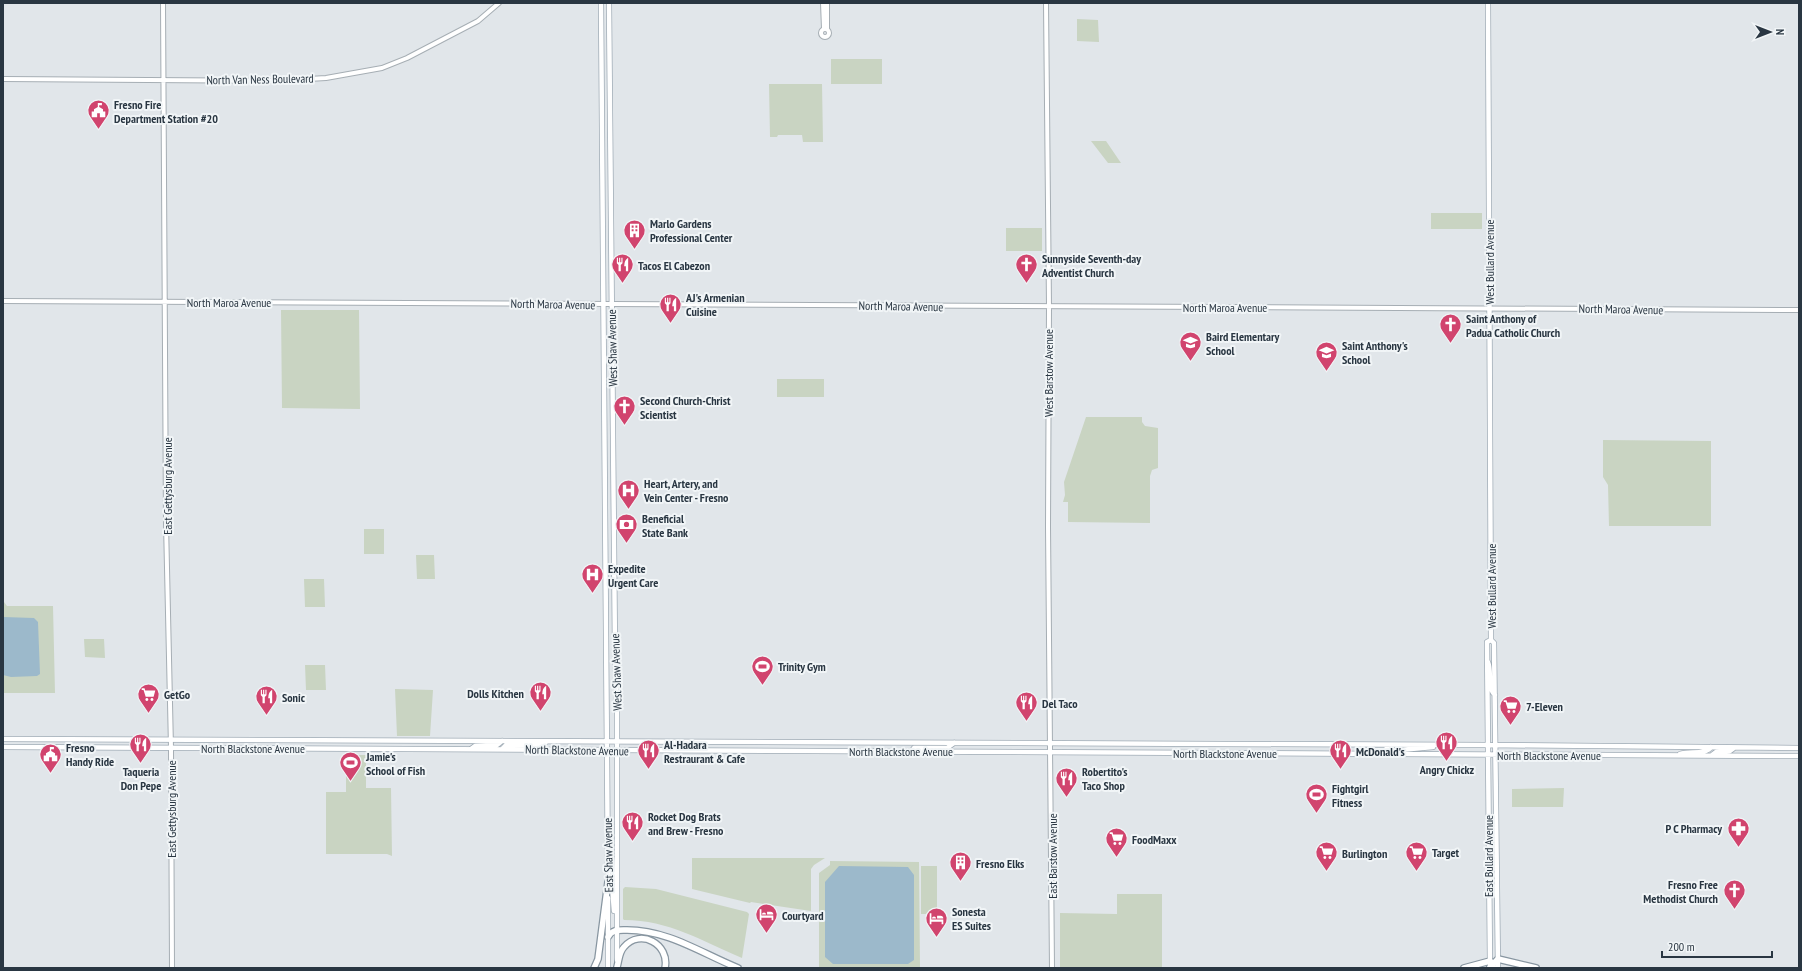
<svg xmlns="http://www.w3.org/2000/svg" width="1802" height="971" viewBox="0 0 1802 971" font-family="'PT Sans Narrow',sans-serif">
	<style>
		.green { fill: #c9d4c2 }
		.water { fill: #9cb9cb }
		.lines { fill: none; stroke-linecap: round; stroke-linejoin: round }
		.secondary-casing { stroke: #a6aeb4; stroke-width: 6 }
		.primary-casing { stroke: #a0acb6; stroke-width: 6 }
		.highway-casing { stroke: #8896a1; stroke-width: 8 }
		.secondary { stroke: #fff; stroke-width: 4 }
		.primary { stroke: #fff; stroke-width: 4.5 }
		.highway { stroke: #fff; stroke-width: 5.5 }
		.labels { text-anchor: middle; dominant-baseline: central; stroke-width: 4; stroke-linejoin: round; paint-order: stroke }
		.street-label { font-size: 12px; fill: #293642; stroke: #f1f5f7 }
		.poi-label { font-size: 12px; font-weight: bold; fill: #293642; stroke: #f1f5f7; text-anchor: start }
	</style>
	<rect width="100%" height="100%" fill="#e1e6ea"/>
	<path class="green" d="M1077,19l21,1 1,22 -22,-1z
		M831,59h51v25h-51z
		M769,84h53l1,58h-20l-1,-7h-24l-1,2h-7z
		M1091,141h15l15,22h-13z
		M1431,213h51v16h-51z
		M1006,228h36v23h-36z
		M281,310h78l1,99 -78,-1z
		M777,379h47v18h-47z
		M1086,417h56v5l3,4 13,2v40l-6,2 -2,6v47l-82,-1v-20h-5l2,-7 -1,-13z
		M1603,440l108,1v85h-102l-1,-41 -5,-8z
		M364,529h20v25h-20z
		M416,555h18l1,24h-18z
		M304,579h20l1,28h-20z
		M3,583l1,19 3,4h46l2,87h-52z
		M84,639h20l1,19 -20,-1z
		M305,665h20l1,25h-20z
		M395,689l38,1 -3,46h-33z
		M346,755h20v33h25l1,68 -5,-2h-61v-62h20z
		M1564,788l-1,19h-51v-18z
		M692,858h133l-11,7 -3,4v42l-60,-9 -1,1 -58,-14z
		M830,861l89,1 1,106h-101v-95l11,-8z
		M921,866h16v48h-16z
		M625,887l31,2 91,23 2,2 -7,44c-40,-17 -73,-38 -118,-38l-1,-1v-30z
		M1117,894h45v74h-102v-55l57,1z"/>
	<path class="water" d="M3,617l31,1 4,4 2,52 -3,2 -26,1 -8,-2z
		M839,866l69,1 6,8v85l-6,4h-75l-8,-7v-75z"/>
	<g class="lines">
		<defs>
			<path id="secondary" d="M163,3l3,520 5,225 1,220
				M823,3l1,26
				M827,3v26
				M1046,3l3,303 -1,221 4,441
				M821 33a4 4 0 1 1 8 0a4 4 0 1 1-8 0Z
				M3,79l271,2 52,-3 56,-10 25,-10 71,-37 21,-18
				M3,301l1796,9"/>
			<path id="primary" d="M601,3l7,881
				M609,3l6,648 2,54v255
				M1488,3l3,637 3,3 4,325
				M1488,662c4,10 -1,26 7,33
				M3,739l1484,6 312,3
				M3,747l1796,9
				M471,749l4,-3 22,-1 5,-4
				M502,749l4,-4h35l5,-3
				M912,751l2,-3h33l7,-5
				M1357,754l5,-4h23l5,-5
				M1394,754l6,-4 33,-3
				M1680,754c9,-3 27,1 31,-7
				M1712,755l4,-3 14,-1 4,-3
				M608,855l4,4 1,21 4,2
				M608,881l4,5 2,25
				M608,898v70
				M1490,964l-3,-322 4,-2"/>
			<path id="highway" d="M608,937c4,-8 11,-7 19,-7 41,0 74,23 111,38
				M617,967c2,-7 2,-15 7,-20 16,-19 46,-3 41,21
				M1490,967l8,-8 38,9
				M594,968l4,-9 10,-77
				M1464,968l26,-7 2,2 2,5"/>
		</defs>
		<use href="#secondary" class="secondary-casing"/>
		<use href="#primary" class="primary-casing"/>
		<use href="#highway" class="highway-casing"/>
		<use href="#secondary" class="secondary"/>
		<use href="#primary" class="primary"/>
		<use href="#highway" class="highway"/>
	</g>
	<defs>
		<symbol id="civic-pin" viewBox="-11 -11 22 30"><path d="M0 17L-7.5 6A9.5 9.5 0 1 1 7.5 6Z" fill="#d1446e" stroke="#f1f5f7"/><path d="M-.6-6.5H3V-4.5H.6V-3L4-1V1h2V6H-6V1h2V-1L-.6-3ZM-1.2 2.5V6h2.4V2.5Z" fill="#fff"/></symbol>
		<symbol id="building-pin" viewBox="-11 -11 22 30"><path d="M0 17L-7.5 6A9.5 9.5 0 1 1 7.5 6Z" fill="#d1446e" stroke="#f1f5f7"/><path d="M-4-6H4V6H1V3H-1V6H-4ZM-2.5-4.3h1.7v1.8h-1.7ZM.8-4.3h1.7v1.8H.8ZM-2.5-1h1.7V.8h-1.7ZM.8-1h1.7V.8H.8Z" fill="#fff"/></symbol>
		<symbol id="restaurant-pin" viewBox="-11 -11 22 30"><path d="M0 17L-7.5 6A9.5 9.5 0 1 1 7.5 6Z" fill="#d1446e" stroke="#f1f5f7"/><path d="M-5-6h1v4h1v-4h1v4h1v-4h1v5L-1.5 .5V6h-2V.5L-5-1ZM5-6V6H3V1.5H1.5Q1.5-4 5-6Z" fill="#fff"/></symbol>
		<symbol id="church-pin" viewBox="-11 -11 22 30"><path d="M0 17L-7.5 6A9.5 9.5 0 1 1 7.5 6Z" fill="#d1446e" stroke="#f1f5f7"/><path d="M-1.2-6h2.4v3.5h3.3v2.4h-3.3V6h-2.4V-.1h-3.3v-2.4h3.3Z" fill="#fff"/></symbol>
		<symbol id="school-pin" viewBox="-11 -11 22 30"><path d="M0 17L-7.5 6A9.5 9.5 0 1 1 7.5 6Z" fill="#d1446e" stroke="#f1f5f7"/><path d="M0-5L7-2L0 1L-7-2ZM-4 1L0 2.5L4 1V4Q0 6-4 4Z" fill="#fff"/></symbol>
		<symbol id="hospital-pin" viewBox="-11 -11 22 30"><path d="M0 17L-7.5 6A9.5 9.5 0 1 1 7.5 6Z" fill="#d1446e" stroke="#f1f5f7"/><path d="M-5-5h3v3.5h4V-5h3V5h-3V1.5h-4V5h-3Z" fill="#fff"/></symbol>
		<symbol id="bank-pin" viewBox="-11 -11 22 30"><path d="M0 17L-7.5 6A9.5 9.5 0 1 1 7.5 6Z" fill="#d1446e" stroke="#f1f5f7"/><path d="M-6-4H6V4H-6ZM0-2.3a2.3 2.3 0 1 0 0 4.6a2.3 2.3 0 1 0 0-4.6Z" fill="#fff"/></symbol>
		<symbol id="stadium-pin" viewBox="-11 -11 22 30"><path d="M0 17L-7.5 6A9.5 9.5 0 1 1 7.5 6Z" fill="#d1446e" stroke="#f1f5f7"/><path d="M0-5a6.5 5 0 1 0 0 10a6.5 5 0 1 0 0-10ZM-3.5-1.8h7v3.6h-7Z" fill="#fff"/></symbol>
		<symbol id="supermarket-pin" viewBox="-11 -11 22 30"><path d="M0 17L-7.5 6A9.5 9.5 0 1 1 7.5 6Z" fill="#d1446e" stroke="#f1f5f7"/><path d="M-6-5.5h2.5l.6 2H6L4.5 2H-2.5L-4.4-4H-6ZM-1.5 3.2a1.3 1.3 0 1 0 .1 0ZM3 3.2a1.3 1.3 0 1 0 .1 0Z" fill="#fff"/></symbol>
		<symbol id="pharmacy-pin" viewBox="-11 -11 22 30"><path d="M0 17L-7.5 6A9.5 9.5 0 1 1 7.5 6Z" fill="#d1446e" stroke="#f1f5f7"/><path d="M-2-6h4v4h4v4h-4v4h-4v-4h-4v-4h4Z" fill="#fff"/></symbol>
		<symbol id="hotel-pin" viewBox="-11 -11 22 30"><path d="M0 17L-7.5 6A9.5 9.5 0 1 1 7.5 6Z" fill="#d1446e" stroke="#f1f5f7"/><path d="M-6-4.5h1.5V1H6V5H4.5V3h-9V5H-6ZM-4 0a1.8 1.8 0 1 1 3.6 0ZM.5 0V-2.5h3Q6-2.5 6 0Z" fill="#fff"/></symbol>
	</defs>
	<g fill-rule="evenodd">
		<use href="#civic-pin" x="86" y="98" width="25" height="34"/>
		<use href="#building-pin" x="622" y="218" width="25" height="34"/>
		<use href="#restaurant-pin" x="610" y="252" width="25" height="34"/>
		<use href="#church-pin" x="1014" y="252" width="25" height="34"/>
		<use href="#restaurant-pin" x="658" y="292" width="25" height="34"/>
		<use href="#church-pin" x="1438" y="312" width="25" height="34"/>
		<use href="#school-pin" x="1178" y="330" width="25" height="34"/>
		<use href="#school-pin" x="1314" y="340" width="25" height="34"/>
		<use href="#church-pin" x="612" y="394" width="25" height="34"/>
		<use href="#hospital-pin" x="616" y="478" width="25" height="34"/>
		<use href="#bank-pin" x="614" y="512" width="25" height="34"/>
		<use href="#hospital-pin" x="580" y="562" width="25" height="34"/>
		<use href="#stadium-pin" x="750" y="654" width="25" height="34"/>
		<use href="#restaurant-pin" x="528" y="680" width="25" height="34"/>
		<use href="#supermarket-pin" x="136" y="682" width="25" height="34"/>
		<use href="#restaurant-pin" x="254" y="684" width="25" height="34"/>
		<use href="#restaurant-pin" x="1014" y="690" width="25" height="34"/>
		<use href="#supermarket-pin" x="1498" y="694" width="25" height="34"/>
		<use href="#restaurant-pin" x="1434" y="730" width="25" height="34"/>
		<use href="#restaurant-pin" x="128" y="732" width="25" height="34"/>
		<use href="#restaurant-pin" x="636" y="738" width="25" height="34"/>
		<use href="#restaurant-pin" x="1328" y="738" width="25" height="34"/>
		<use href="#civic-pin" x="38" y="742" width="25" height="34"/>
		<use href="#stadium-pin" x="338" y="750" width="25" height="34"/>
		<use href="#restaurant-pin" x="1054" y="766" width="25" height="34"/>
		<use href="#stadium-pin" x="1304" y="782" width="25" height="34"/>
		<use href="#restaurant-pin" x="620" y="810" width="25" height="34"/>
		<use href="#pharmacy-pin" x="1726" y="816" width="25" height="34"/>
		<use href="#supermarket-pin" x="1104" y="826" width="25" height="34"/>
		<use href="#supermarket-pin" x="1404" y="840" width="25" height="34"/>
		<use href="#supermarket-pin" x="1314" y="840" width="25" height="34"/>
		<use href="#building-pin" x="948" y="850" width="25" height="34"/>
		<use href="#church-pin" x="1722" y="878" width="25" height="34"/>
		<use href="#hotel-pin" x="754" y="902" width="25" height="34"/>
		<use href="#hotel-pin" x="924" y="906" width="25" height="34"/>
	</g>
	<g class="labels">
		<g class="street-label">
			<text transform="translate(260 79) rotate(-1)">North Van Ness Boulevard</text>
			<text transform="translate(1489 262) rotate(-90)">West Bullard Avenue</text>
			<text x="229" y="302">North Maroa Avenue</text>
			<text transform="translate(553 304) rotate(1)">North Maroa Avenue</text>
			<text transform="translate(901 306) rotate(1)">North Maroa Avenue</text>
			<text x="1225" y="307">North Maroa Avenue</text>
			<text transform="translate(1621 309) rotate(1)">North Maroa Avenue</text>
			<text transform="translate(612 348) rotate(-91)">West Shaw Avenue</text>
			<text transform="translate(1048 373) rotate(-90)">West Barstow Avenue</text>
			<text transform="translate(167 486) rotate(-90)">East Gettysburg Avenue</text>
			<text transform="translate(1491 586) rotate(-90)">West Bullard Avenue</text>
			<text transform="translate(616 672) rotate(-92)">West Shaw Avenue</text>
			<text x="253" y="748">North Blackstone Avenue</text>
			<text transform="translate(577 750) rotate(1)">North Blackstone Avenue</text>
			<text x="901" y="751">North Blackstone Avenue</text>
			<text x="1225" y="753">North Blackstone Avenue</text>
			<text x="1549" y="755">North Blackstone Avenue</text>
			<text transform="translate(171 809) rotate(-90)">East Gettysburg Avenue</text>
			<text transform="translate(608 855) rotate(-91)">East Shaw Avenue</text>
			<text transform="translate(1052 856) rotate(-90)">East Barstow Avenue</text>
			<text transform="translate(1488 856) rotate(-90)">East Bullard Avenue</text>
		</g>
		<g class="poi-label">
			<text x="114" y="104">Fresno Fire<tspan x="114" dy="14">Department Station #20</tspan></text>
			<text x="650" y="223">Marlo Gardens<tspan x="650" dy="14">Professional Center</tspan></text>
			<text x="1042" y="258">Sunnyside Seventh-day<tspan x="1042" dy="14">Adventist Church</tspan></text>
			<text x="638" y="265">Tacos El Cabezon</text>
			<text x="686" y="297">AJ's Armenian<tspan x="686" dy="14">Cuisine</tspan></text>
			<text x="1466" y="318">Saint Anthony of<tspan x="1466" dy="14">Padua Catholic Church</tspan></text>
			<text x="1206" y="336">Baird Elementary<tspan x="1206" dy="14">School</tspan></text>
			<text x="1342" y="345">Saint Anthony's<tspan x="1342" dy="14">School</tspan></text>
			<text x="640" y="400">Second Church-Christ<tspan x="640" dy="14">Scientist</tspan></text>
			<text x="644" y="483">Heart, Artery, and<tspan x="644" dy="14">Vein Center - Fresno</tspan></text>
			<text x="642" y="518">Beneficial<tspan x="642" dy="14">State Bank</tspan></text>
			<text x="608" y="568">Expedite<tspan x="608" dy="14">Urgent Care</tspan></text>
			<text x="778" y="666">Trinity Gym</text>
			<text x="524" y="693" text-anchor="end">Dolls Kitchen</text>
			<text x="164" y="694">GetGo</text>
			<text x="282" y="697">Sonic</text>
			<text x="1042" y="703">Del Taco</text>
			<text x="1526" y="706">7-Eleven</text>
			<text x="664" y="744">Al-Hadara<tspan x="664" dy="14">Restraurant &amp; Cafe</tspan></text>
			<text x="66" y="747">Fresno<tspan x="66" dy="14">Handy Ride</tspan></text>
			<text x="1356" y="751">McDonald's</text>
			<text x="366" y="756">Jamie's<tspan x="366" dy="14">School of Fish</tspan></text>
			<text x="1447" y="769" text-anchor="middle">Angry Chickz</text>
			<text x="141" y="771" text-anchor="middle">Taqueria<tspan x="141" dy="14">Don Pepe</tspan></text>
			<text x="1082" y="771">Robertito's<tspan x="1082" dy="14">Taco Shop</tspan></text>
			<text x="1332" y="788">Fightgirl<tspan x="1332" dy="14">Fitness</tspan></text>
			<text x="648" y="816">Rocket Dog Brats<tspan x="648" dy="14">and Brew - Fresno</tspan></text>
			<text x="1722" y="828" text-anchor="end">P C Pharmacy</text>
			<text x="1132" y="839">FoodMaxx</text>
			<text x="1432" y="852">Target</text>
			<text x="1342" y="853">Burlington</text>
			<text x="976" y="863">Fresno Elks</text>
			<text x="1718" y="884" text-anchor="end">Fresno Free<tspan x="1718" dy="14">Methodist Church</tspan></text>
			<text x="952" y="911">Sonesta<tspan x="952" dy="14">ES Suites</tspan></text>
			<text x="782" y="915">Courtyard</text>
		</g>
	</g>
	<rect width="1802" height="971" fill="none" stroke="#293642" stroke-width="8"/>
	<g transform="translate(1770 32) rotate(90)" stroke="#f1f5f7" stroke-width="3" paint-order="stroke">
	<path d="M0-3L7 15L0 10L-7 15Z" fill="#293642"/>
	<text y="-6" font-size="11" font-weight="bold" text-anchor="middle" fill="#293642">N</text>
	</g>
	<path d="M1662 951v6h110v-6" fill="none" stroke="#293642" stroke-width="2"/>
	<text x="1668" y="951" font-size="12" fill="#293642" stroke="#f1f5f7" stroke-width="3" paint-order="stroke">200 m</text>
</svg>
